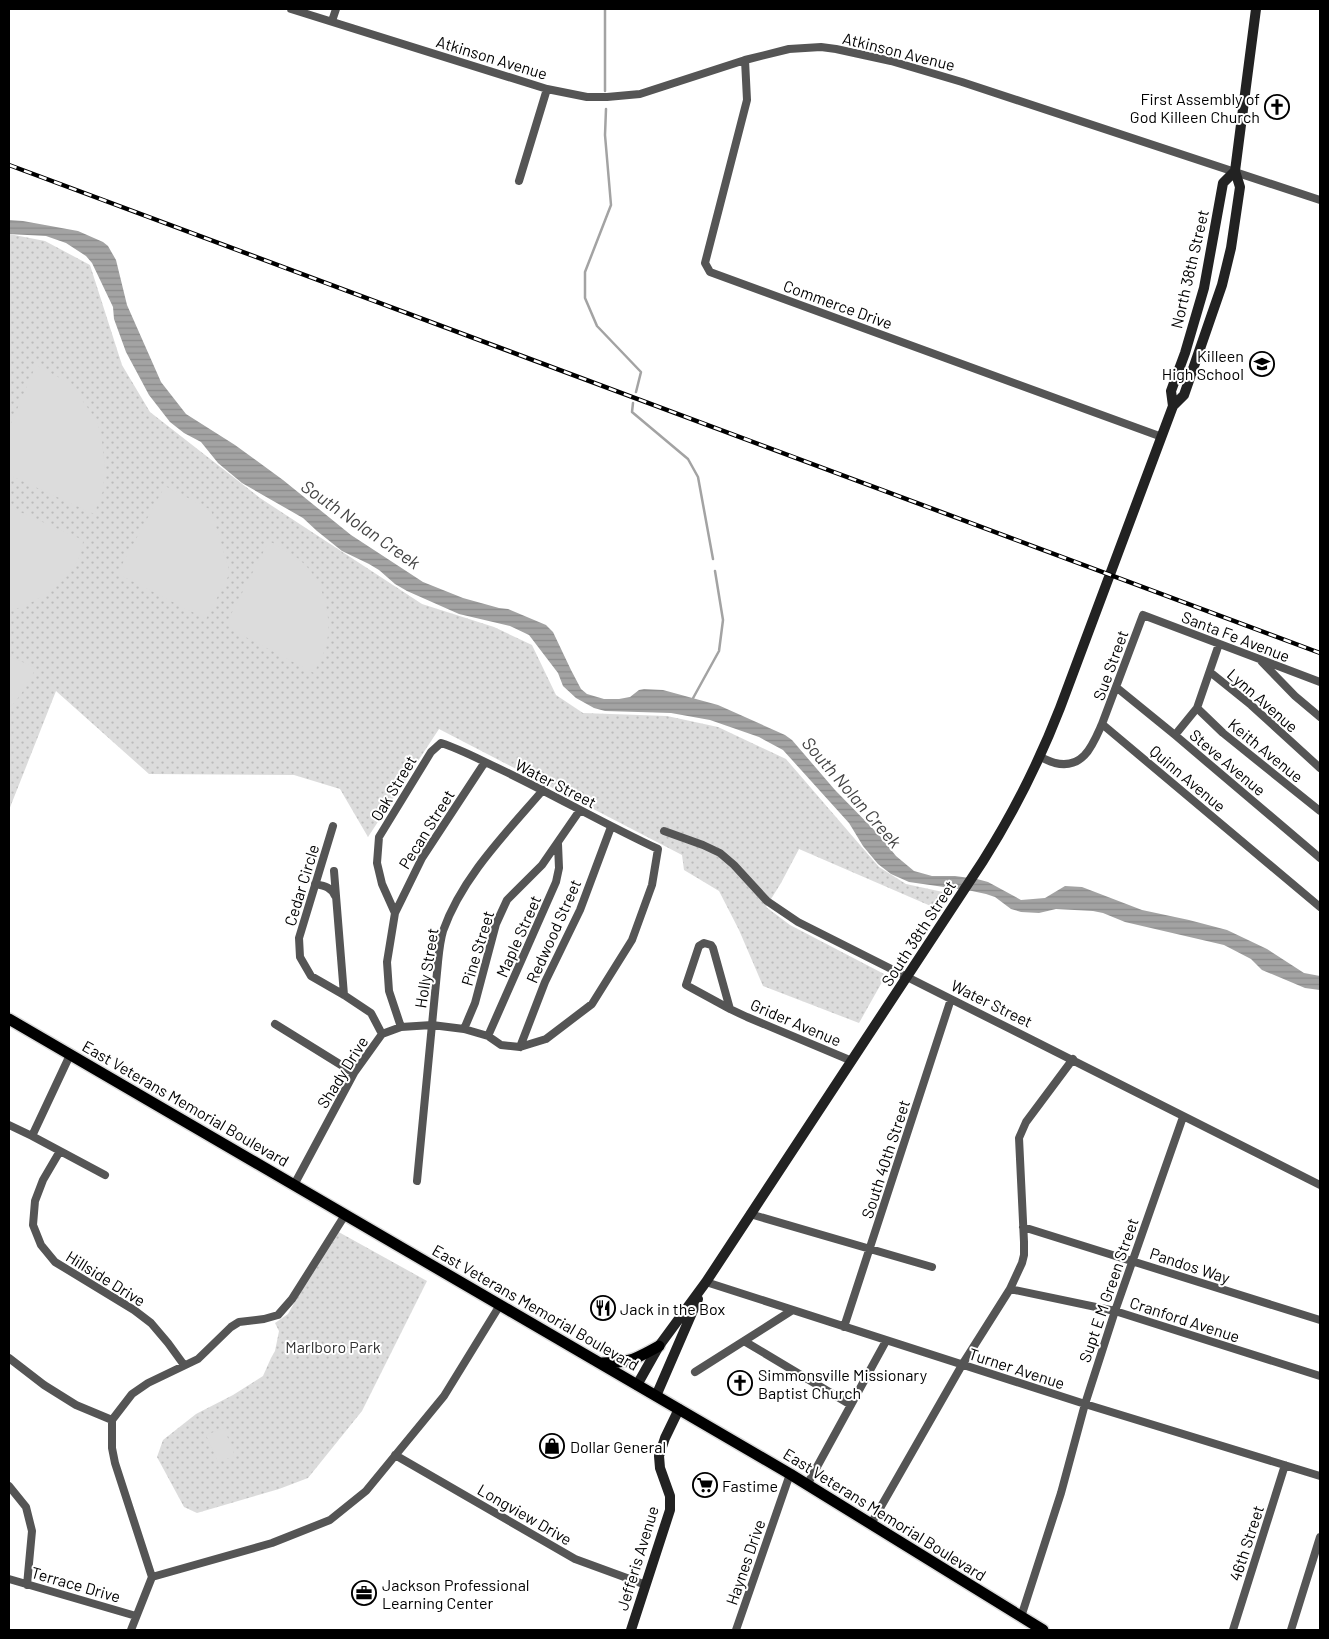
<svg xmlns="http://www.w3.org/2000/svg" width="1329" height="1639" viewBox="0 0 1329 1639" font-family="Barlow,sans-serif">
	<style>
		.grass { fill: url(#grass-dots) }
		.garden { fill: #dcdcdc }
		.water { fill: url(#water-rules) }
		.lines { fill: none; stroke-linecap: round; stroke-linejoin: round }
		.stream { stroke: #a3a3a3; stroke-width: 2.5 }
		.primary-casing { stroke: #dbdbdb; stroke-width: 14 }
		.street { stroke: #555; stroke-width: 8 }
		.secondary { stroke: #222; stroke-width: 10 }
		.primary { stroke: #000; stroke-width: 11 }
		.rail-casing { stroke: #000; stroke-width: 4.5 }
		.rail { stroke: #fff; stroke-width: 2.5; stroke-dasharray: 8; stroke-linecap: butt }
		.labels { text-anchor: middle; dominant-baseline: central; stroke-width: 4; stroke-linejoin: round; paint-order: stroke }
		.street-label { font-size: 16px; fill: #000; stroke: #fff }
		.poi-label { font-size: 16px; fill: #000; stroke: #fff; text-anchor: start }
		.park-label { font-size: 16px; fill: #333; stroke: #fff }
		.water-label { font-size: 18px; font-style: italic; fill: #444; stroke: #fff }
	</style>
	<defs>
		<pattern id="grass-dots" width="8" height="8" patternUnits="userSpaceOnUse" patternTransform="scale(1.25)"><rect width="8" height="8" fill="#dcdcdc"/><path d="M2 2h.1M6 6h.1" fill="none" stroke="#bbb" stroke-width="1.8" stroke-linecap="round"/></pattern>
		<pattern id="water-rules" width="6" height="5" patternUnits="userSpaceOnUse" patternTransform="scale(1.25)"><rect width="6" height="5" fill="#a3a3a3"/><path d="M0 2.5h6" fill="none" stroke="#8b8b8b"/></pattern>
	</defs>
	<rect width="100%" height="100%" fill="#fff"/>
	<path class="grass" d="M9,234l36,7 45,24 32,100 28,47 110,86 162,106 72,23 38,18 24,50 27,18 84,3 51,11 68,32 93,108 27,17 37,8 -10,15 -134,-58 -18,34 -15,24 24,18 96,50 -27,48 -96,-37 -24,-56 -20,-39 -35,-21 -2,-15 -243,-126 -71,108 -28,-48 -46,-14 -145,-1 -93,-83 -47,119z
		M335,1230l92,51 -65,130 -54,67 -29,11 -82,24 -13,-6 -27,-50 6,-17 33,-26 37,-19 30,-19 8,-18 4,-7 4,-20 -4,-8 13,-9z"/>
	<path class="garden" d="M36,365l33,18 28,37 5,21 3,27 -2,23 -9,23 -85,-39v-47z
		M165,486l46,24 19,63 -24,46 -84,-43 -3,-6z
		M9,507l74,33c0,34 -45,64 -74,71z
		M269,541c11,6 23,12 33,21 23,20 33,62 22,90 -3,7 -7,14 -10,21l-84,-44 -3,-7z
		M9,656l27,12c-8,15 -15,29 -27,40z
		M224,1428l11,28 -17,6 -12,-27z"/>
	<path class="water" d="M9,220l14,1 55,10 25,11 5,4 8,14 11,45 34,77 25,32 49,31 48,35 68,55 72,47 40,16 36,10 9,1 38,16 7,7 18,38 10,19 6,5 17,5h15l11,-2 9,-7 5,-1 19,1 55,15 67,30 7,5 43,50 44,45 17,21 18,15 18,5h23l22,3 11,3 33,18 24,-2 20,-12 17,1 60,23 47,10 38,10 40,19 37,24 16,3v14l-15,-2 -43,-18 -11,-11 -27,-14 -99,-23 -22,-9 -10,-2 -37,-2 -17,4 -18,-1 -10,-3 -16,-12 -9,-3 -14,-3 -63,-9 -18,-8 -13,-10 -15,-18 -14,-23 -66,-73 -24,-13 -49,-17 -39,-7 -66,-2 -11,-3 -18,-10 -13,-12 -5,-13 -29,-38 -19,-9 -51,-12 -52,-23 -12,-7 -16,-14 -10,-6 -27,-13 -25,-20 -14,-13 -61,-35 -24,-20 -17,-21 -17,-9 -14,-11 -21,-27 -23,-43 -12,-33 -1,-12 -21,-44 -6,-7 -20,-13 -20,-7 -37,-2z"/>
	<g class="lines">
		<path class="stream" d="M605,9v82
			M606,109l-1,26 6,70 -26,67v26l12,28 44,46 -5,20
			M633,403l-1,9 56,47 10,18 15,82
			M692,700l27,-49 4,-31 -8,-49"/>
		<defs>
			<path id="primary" d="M9,1019l781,455 253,156
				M600,1363c29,0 34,-3 59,-17"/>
		</defs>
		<use href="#primary" class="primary-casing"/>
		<path class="street" d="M291,9l256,80 40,8h20l33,-3 105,-34 44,-11 32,-2 15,2 55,12 71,21 358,118
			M332,21l4,-12
			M745,60l2,40 -42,163 5,9 452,165
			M519,181l28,-92
			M1262,662l33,34 25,21
			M1210,672l41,33 69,63
			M1116,687l59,48 145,123
			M1197,708l26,25 97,78
			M1102,724l41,-109 177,67
			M1175,735l22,-27 22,-64
			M1040,757c5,2 10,5 15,6 29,7 38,-19 47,-39l218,183
			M333,826l-34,112 1,19 11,19 33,19 27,18 11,21
			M664,831l39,14 17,8 14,12 33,36 31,21 522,263
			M334,871l10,124
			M315,884c10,2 16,3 20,12
			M395,913l27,-55 63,-96
			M704,943l7,2 2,3 17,61 -44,-24 13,-39z
			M730,1009l17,8 105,44
			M275,1024l79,49
			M464,1029l11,-26 21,-79 11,-24 35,-35 38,-55
			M488,1036l68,-154 3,-14 -1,-24
			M520,1047l25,-65 35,-72 31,-83
			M9,1125l23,11 73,39
			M32,1136l38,-81
			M60,1151l-17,29 -8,21 -2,24 8,20 14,17 79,48 17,13 17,20 16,22
			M417,1181l21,-219c1,-10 2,-21 5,-31 19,-54 63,-98 100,-141
			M294,1185l60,-112 28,-39 19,-7 31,-2 32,4 24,7 13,9 19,2 26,-8 46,-35 40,-64 20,-55 6,-36c-52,-24 -102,-53 -154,-78 -22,-10 -41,-21 -63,-28l-10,9 -52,85 -2,26 5,21 13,29 -8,49 2,29 12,36
			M750,1214l182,53
			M1023,1227l297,93
			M706,1282l379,122 235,72
			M1010,1289l105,22 205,65
			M844,1327l107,-328
			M744,1341l107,64
			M9,1358l35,27 32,20 36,15
			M695,1372l96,-61
			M395,1455l180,104 71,26
			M807,1485l79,-144
			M9,1486l17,21 6,24 -5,54
			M871,1524l91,-159 48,-76 12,-26 2,-8v-13l-5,-104 7,-16 47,-63
			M152,1577l-37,-114 -3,-15v-28l20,-26 16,-11 50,-24 33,-32 8,-5 25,-3 14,-4 14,-16 53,-84
			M9,1579l127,37
			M1021,1617l40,-124 24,-89 30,-93 68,-194
			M131,1630l21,-53 120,-34 58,-23 36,-29 78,-95 56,-91
			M736,1630l54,-156
			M1233,1630l52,-165
			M1291,1630l29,-93"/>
		<path class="secondary" d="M1173,406l-2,-15 14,-38 19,-65 19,-105 12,-12
			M637,1385l22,-39 47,-64 277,-421c31,-49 56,-99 77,-153l113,-302 11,-11 38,-110 9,-37 9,-61 -5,-16 21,-162
			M656,1396l42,-97
			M631,1630l39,-120v-14l-10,-28 -1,-12 6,-18 14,-29"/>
		<use href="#primary" class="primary"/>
		<defs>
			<path id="rail" d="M9,165l1311,488"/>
		</defs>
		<use href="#rail" class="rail-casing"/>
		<use href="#rail" class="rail"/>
	</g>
	<defs>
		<symbol id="church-ring" viewBox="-11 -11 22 22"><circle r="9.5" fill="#fff" stroke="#000" stroke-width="1.5"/><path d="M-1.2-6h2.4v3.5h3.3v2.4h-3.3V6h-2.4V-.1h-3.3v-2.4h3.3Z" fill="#000"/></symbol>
		<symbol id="school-ring" viewBox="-11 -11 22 22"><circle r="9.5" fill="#fff" stroke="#000" stroke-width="1.5"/><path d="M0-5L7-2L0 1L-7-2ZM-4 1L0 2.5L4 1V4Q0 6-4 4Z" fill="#000"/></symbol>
		<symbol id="restaurant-ring" viewBox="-11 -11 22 22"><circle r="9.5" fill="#fff" stroke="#000" stroke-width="1.5"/><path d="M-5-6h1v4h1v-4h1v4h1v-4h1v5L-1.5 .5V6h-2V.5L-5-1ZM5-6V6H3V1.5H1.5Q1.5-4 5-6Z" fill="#000"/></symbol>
		<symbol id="shop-ring" viewBox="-11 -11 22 22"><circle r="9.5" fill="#fff" stroke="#000" stroke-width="1.5"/><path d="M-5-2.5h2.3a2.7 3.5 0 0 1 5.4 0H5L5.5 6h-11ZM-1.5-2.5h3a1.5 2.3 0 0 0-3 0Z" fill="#000"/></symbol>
		<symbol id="supermarket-ring" viewBox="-11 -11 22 22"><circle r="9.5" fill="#fff" stroke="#000" stroke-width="1.5"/><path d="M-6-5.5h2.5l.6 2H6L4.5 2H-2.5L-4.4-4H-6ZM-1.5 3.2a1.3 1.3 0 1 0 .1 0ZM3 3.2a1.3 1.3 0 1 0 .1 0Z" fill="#000"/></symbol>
		<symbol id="office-ring" viewBox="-11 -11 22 22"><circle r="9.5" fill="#fff" stroke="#000" stroke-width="1.5"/><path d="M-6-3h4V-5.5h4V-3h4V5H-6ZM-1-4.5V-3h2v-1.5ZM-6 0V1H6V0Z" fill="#000"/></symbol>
	</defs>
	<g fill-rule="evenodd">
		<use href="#church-ring" x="1263" y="93" width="28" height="28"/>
		<use href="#school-ring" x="1248" y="350" width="28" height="28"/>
		<use href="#restaurant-ring" x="589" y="1294" width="28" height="28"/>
		<use href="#church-ring" x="726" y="1369" width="28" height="28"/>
		<use href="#shop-ring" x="538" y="1432" width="28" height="28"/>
		<use href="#supermarket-ring" x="691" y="1471" width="28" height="28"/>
		<use href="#office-ring" x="350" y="1579" width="28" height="28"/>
	</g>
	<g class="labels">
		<g class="street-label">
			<text transform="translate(899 51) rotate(14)">Atkinson Avenue</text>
			<text transform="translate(492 57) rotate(17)">Atkinson Avenue</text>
			<text transform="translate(1189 269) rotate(-77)">North 38th Street</text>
			<text transform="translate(838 304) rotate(20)">Commerce Drive</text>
			<text transform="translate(1236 636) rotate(21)">Santa Fe Avenue</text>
			<text transform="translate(1110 665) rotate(-70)">Sue Street</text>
			<text transform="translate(1263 700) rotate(41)">Lynn Avenue</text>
			<text transform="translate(1266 750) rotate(39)">Keith Avenue</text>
			<text transform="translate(1228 762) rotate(40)">Steve Avenue</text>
			<text transform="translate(1188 778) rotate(40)">Quinn Avenue</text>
			<text transform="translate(556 783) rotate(27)">Water Street</text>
			<text transform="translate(393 788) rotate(-59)">Oak Street</text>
			<text transform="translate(426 829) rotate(-58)">Pecan Street</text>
			<text transform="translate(301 885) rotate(-73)">Cedar Circle</text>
			<text transform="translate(553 931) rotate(-66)">Redwood Street</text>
			<text transform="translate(918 933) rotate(-57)">South 38th Street</text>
			<text transform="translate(518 936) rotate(-66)">Maple Street</text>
			<text transform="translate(477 948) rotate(-73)">Pine Street</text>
			<text transform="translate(426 968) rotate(-81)">Holly Street</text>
			<text transform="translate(992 1003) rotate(26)">Water Street</text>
			<text transform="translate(796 1022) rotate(23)">Grider Avenue</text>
			<text transform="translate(342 1072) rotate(-58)">Shady Drive</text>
			<text transform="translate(186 1103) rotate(30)">East Veterans Memorial Boulevard</text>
			<text transform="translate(885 1159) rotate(-72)">South 40th Street</text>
			<text transform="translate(1190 1265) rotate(18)">Pandos Way</text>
			<text transform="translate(106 1278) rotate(32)">Hillside Drive</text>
			<text transform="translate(1108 1290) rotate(-71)">Supt E M Green Street</text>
			<text transform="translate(536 1307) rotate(30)">East Veterans Memorial Boulevard</text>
			<text transform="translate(1185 1319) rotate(18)">Cranford Avenue</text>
			<text transform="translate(1017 1368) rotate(18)">Turner Avenue</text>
			<text transform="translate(525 1514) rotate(30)">Longview Drive</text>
			<text transform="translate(885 1514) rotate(32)">East Veterans Memorial Boulevard</text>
			<text transform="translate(1246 1543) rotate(-72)">46th Street</text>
			<text transform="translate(637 1558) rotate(-73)">Jefferis Avenue</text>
			<text transform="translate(745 1562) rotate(-71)">Haynes Drive</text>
			<text transform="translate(76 1584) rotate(16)">Terrace Drive</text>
		</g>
		<g class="poi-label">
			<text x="1260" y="98" text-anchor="end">First Assembly of<tspan x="1260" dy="18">God Killeen Church</tspan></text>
			<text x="1244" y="355" text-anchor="end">Killeen<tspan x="1244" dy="18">High School</tspan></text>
			<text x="620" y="1308">Jack in the Box</text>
			<text x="758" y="1374">Simmonsville Missionary<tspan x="758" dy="18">Baptist Church</tspan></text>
			<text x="570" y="1446">Dollar General</text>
			<text x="722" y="1485">Fastime</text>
			<text x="382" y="1584">Jackson Professional<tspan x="382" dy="18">Learning Center</tspan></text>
		</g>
		<g class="park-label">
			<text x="333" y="1346">Marlboro Park</text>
		</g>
		<g class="water-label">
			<text transform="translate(361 524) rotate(35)">South Nolan Creek</text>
			<text transform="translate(852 792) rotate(49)">South Nolan Creek</text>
		</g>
	</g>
	<rect width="1329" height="1639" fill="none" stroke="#000000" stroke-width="20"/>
</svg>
